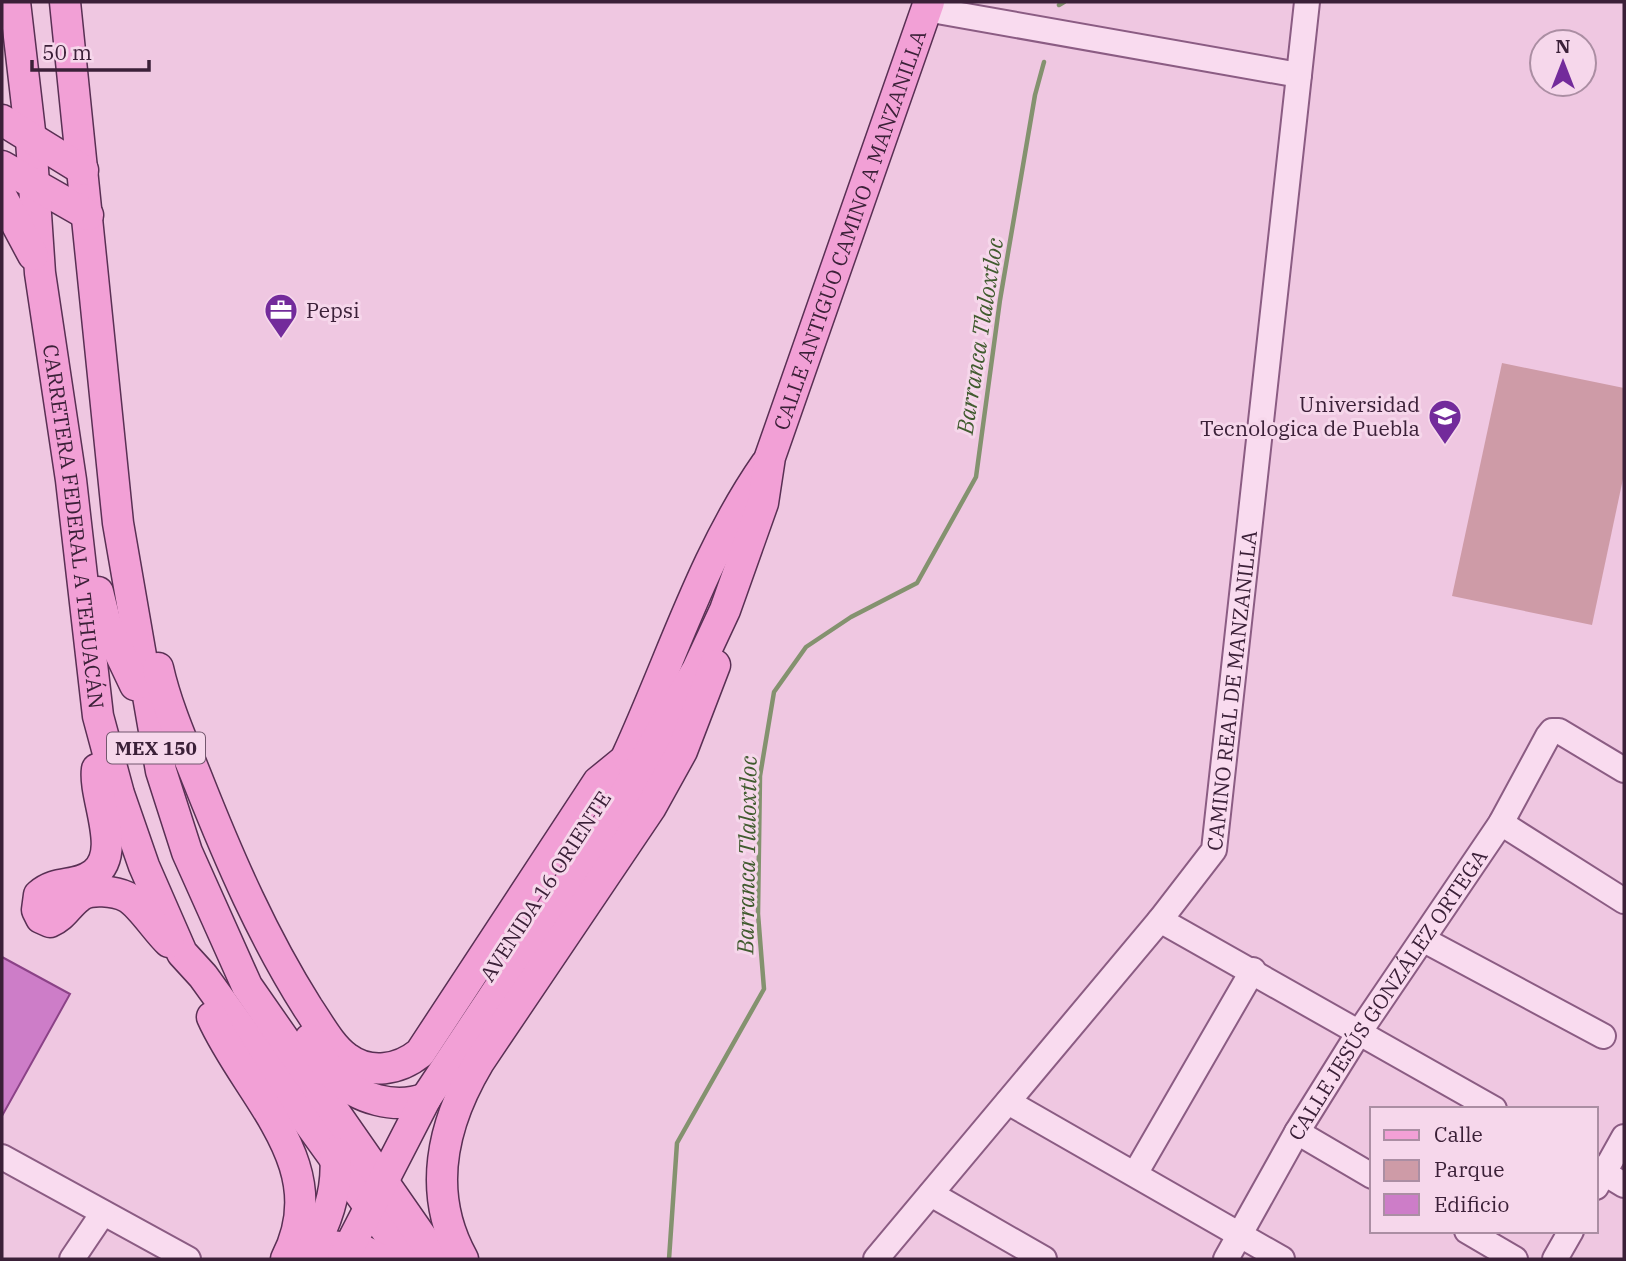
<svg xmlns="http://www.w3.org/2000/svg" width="1626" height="1261" viewBox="0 0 1626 1261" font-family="'IBM Plex Serif',serif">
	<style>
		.green { fill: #ce9ba7 }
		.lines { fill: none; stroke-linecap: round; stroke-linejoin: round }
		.stream { stroke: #84926f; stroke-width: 4.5 }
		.building { fill: #cd7dc8; stroke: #8b4287; stroke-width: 2 }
		.minor-casing { stroke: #8b5c83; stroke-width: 28 }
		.major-casing { stroke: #593054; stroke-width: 33 }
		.minor { stroke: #f9dbef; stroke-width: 24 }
		.major { stroke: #f2a0d6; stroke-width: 30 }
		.labels { text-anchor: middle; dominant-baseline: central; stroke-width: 6; stroke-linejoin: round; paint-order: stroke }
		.shield { fill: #f6d7eb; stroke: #73576e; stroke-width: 2 }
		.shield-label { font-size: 19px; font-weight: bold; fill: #3b2038 }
		.street-label { font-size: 21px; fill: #3b2038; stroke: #f6d7eb }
		.poi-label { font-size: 21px; fill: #3b2038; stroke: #f6d7eb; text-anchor: start }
		.water-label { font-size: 23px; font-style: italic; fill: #415b2f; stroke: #f6d7eb }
	</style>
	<rect width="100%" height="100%" fill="#efc7e1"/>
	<path class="green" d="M1502,363l122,25v86l-32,151 -140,-29z"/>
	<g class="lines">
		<path class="stream" d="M1059,5l5,-3
			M669,1259l8,-116 87,-154 -6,-75 2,-138 14,-84 32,-45 45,-30 66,-34 59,-106 24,-177 35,-205 9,-33"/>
	</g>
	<path class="building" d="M2,957l68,37 -68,122z"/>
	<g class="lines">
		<defs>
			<g id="minor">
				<path d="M926,9l373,66"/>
				<path d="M1501,823l123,78"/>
				<path d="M1160,920l334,189"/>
				<path d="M1424,940l179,96"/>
				<path d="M1008,1102l274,157"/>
				<path d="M1297,1132l75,44"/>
				<path d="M2,1157l186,102"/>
				<path d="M1596,1168l28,17"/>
				<path d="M1135,1174l118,-204"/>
				<path d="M1596,1187l28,-50"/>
				<path d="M931,1194l113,65"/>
				<path d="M1467,1231l48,28"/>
				<path d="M72,1259l31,-46"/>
				<path id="s1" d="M876,1259l284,-339 54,-70 93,-848"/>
				<path id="s2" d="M1226,1259l71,-127 63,-101 141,-208 47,-87 4,-5h7l65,39"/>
				<path d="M1555,1259l16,-28"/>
			</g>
			<g id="major">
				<path id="s3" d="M15,2l16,138 9,133 31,207 27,236 21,78 25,72 38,87 21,23 204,283"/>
				<path d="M65,2l53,521 43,248 26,81 60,134 190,273"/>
				<path d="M2,120l81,50"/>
				<path d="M2,166l86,49"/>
				<path d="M2,197l31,58"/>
				<path d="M98,592l8,32 29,61"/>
				<path d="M158,668c9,40 26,77 41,115 31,78 64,154 109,225 11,16 23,39 39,50 23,17 52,12 73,-5l178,-271 27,-22"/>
				<path d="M627,756c45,-98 77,-203 139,-292"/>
				<path d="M97,769c-4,29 26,83 -3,105 -19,14 -36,5 -55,21l-2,15 4,8 9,4c14,-6 17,-16 29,-25 11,-9 36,-6 48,0 13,7 30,34 42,45"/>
				<path d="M212,1017c35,79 123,148 74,242"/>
				<path d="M310,1039c8,13 15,27 25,37 22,23 61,34 91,22"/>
				<path d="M331,1246l31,4 18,9"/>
				<path d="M307,1259c18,-33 32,-67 28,-106"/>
				<path id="s4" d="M343,1259l83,-161 175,-263 96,-165 28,-60 38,-107 7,-46 159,-455"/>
				<path d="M463,1259c-37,-66 -21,-135 16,-197l172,-255 31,-56 33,-86"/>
			</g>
		</defs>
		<use href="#minor" class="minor-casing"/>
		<use href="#major" class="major-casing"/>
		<use href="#minor" class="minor"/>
		<use href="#major" class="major"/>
	</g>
	<defs>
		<symbol id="office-pin" viewBox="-11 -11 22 30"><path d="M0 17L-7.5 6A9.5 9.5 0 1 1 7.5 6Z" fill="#732b9b" stroke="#f6d7eb"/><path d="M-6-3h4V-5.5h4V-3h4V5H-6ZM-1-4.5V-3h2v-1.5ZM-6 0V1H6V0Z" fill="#fff"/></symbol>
		<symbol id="university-pin" viewBox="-11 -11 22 30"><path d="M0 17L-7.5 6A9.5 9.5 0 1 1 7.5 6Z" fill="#732b9b" stroke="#f6d7eb"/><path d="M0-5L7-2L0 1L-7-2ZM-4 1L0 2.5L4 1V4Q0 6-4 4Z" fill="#fff"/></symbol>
	</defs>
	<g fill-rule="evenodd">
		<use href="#office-pin" x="262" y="291" width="38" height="52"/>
		<use href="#university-pin" x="1426" y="397" width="38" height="52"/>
	</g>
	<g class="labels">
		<rect class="shield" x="107" y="732.5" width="98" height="31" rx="5"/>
		<g class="shield-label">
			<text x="156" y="748">MEX 150</text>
		</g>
		<g class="street-label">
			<text stroke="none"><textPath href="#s4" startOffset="1155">CALLE ANTIGUO CAMINO A MANZANILLA</textPath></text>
			<text stroke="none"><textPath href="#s3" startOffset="528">CARRETERA FEDERAL A TEHUACÁN</textPath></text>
			<text stroke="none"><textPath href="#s1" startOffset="691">CAMINO REAL DE MANZANILLA</textPath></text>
			<text transform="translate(545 886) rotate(-57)">AVENIDA 16 ORIENTE</text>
			<text stroke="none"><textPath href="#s2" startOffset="310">CALLE JESÚS GONZÁLEZ ORTEGA</textPath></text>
		</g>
		<g class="poi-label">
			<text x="306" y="310">Pepsi</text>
			<text x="1420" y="404" text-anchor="end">Universidad<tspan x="1420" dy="24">Tecnologica de Puebla</tspan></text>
		</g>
		<g class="water-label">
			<text transform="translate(979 336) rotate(-81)">Barranca Tlaloxtloc</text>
			<text transform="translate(746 855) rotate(-89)">Barranca Tlaloxtloc</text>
		</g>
	</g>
	<rect width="1626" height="1261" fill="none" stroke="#3b2038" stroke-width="7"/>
	<rect x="1370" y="1107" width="228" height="126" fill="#f6d7eb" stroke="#ab8ea3" stroke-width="2"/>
	<rect x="1384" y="1130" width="35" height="10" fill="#f2a0d6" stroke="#ab8ea3" stroke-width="2"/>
	<text x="1434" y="1142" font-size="21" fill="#3b2038">Calle</text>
	<rect x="1384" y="1160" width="35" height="21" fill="#ce9ba7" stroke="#ab8ea3" stroke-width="2"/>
	<text x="1434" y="1177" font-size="21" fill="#3b2038">Parque</text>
	<rect x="1384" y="1194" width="35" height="21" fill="#cd7dc8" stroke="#ab8ea3" stroke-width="2"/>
	<text x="1434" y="1212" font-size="21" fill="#3b2038">Edificio</text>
	<g transform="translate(1563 63)"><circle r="33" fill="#f6d7eb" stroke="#ab8ea3" stroke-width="2"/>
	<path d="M0-5L12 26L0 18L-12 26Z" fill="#732b9b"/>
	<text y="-10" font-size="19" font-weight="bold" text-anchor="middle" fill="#3b2038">N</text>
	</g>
	<path d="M32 60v10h117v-10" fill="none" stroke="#3b2038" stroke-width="3.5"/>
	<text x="42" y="60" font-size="21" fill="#3b2038" stroke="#f6d7eb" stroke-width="5" paint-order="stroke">50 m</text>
</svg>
